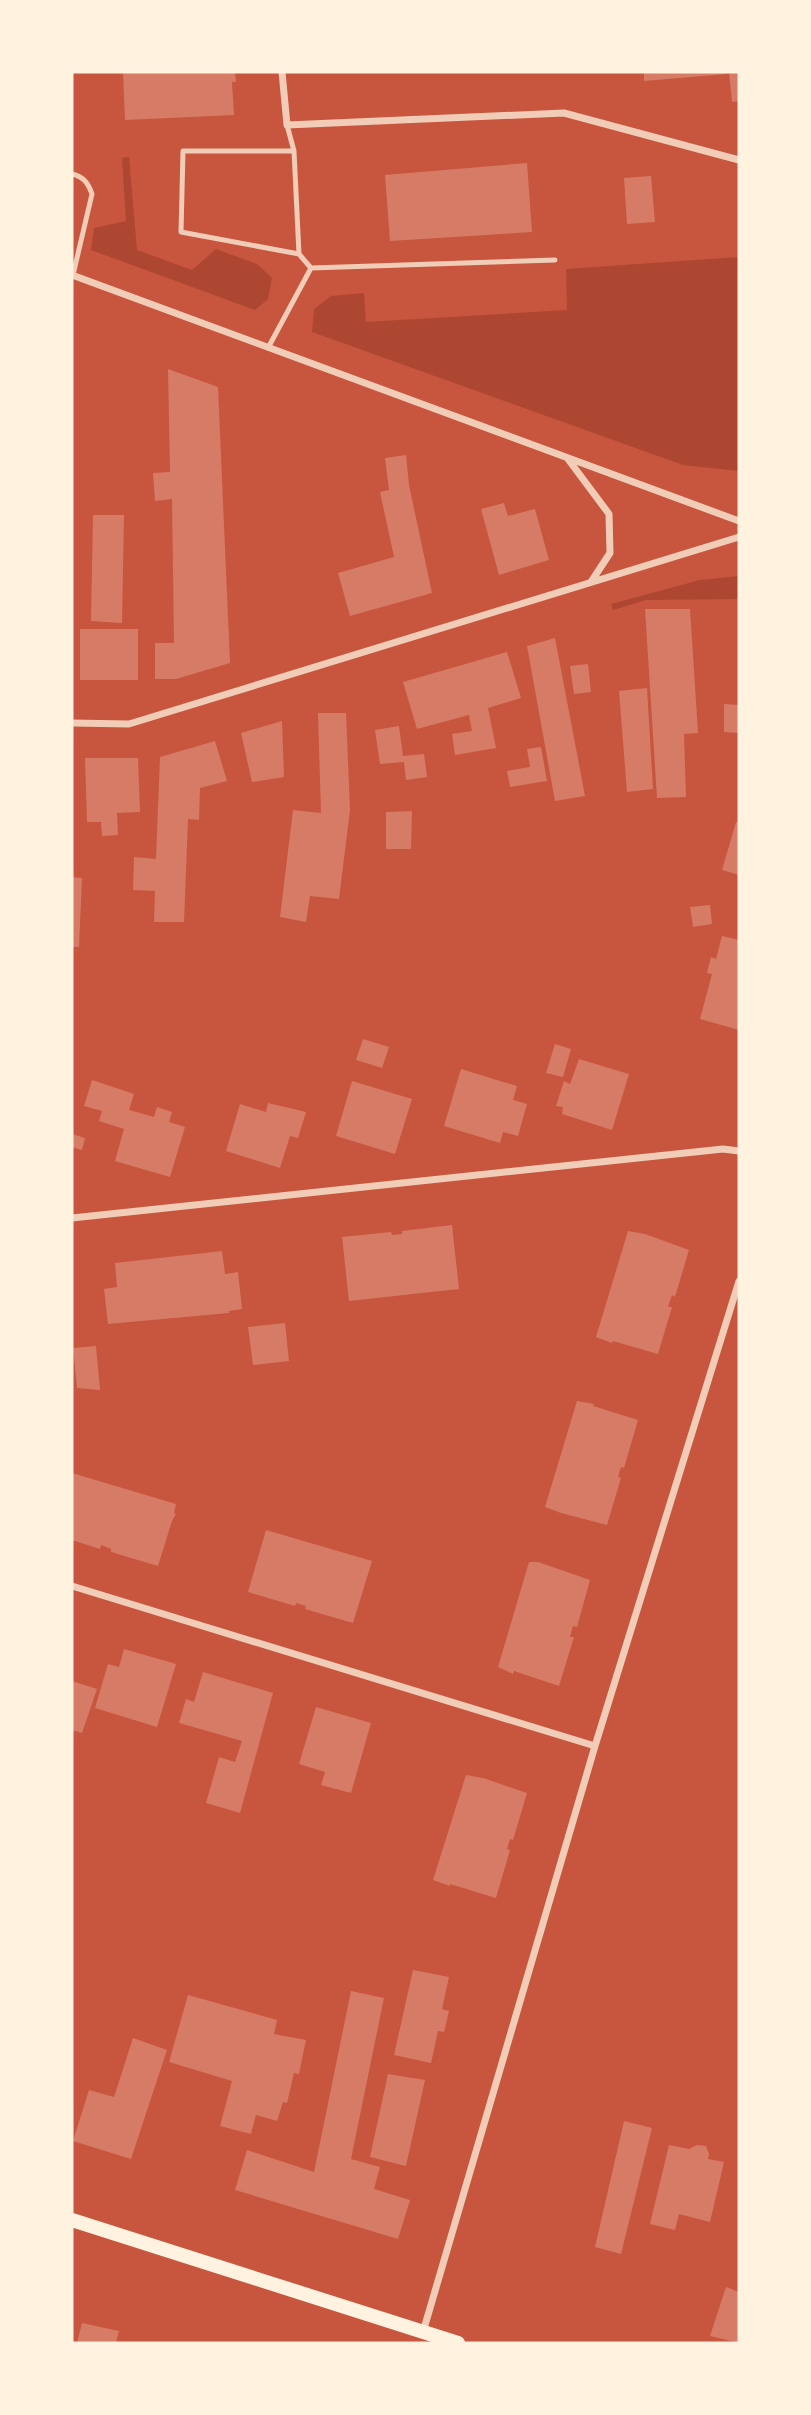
<svg xmlns="http://www.w3.org/2000/svg" width="811" height="2415" viewBox="0 0 811 2415" font-family="'Playfair Display',serif">
	<style>
		.green { fill: #ae4732 }
		.building { fill: #d67c66 }
		.lines { fill: none; stroke-linecap: round; stroke-linejoin: round }
		.service { stroke: #f1ccb7; stroke-width: 5 }
		.minor { stroke: #f1ccb7; stroke-width: 7 }
		.secondary { stroke: #fff3e0; stroke-width: 14 }
	</style>
	<rect width="100%" height="100%" fill="#c8553d"/>
	<path class="green" d="M129,157l8,93 55,20 24,-21 41,15 15,14 -4,21 -13,11 -164,-60 3,-22 32,-7 -4,-63z
		M739,257v214l-56,-6 -371,-133 2,-23 17,-13 33,-3 2,29 201,-12 -1,-41z
		M739,576v23l-93,1 -33,10 -2,-6 89,-24z"/>
	<path class="building" d="M123,72h112l1,10h-4l2,33 -109,5z
		M644,72h83v2l-83,7z
		M729,72h10v29l-7,1z
		M527,163l5,69 -142,9 -5,-66z
		M651,176l4,46 -28,2 -3,-46z
		M168,369l50,18 12,276 -54,16h-21v-36h19l-2,-144 -17,2 -2,-28 17,-1z
		M406,455l3,30 23,108 -82,23 -12,-43 56,-16 -14,-65 9,-2 -4,-32z
		M504,503l4,13 27,-7 14,51 -50,15 -18,-66z
		M93,515h31l-2,108 -31,-2z
		M645,609h45l8,124 -14,1 2,63 -29,1z
		M80,629h58v51h-58z
		M555,638l30,158 -30,5 -28,-155z
		M507,652l14,46 -33,10 8,40 -41,7 -3,-21 20,-3 -3,-16 -52,14 -14,-47z
		M588,664l3,28 -17,2 -4,-28z
		M647,688l6,101 -26,3 -8,-101z
		M724,704l15,1v28l-15,-1z
		M318,713h28l4,97 -11,89 -29,-3 -4,26 -26,-5 13,-107 28,3z
		M282,721l2,56 -32,5 -11,-49z
		M399,726l4,30 21,-2 3,23 -21,3 -2,-18 -24,2 -5,-34z
		M215,741l12,40 -27,7 -1,32 -11,-1 -4,103h-30l1,-31 -22,-1 1,-33 22,2 4,-102z
		M541,747l6,34 -37,6 -3,-16 23,-4 -3,-18z
		M85,758h53l2,54 -23,1 1,22 -16,1 -1,-14h-14z
		M412,811l-1,38h-25v-37z
		M736,822l3,1v52l-17,-5z
		M72,877l10,1 -3,69h-7z
		M710,905l2,19 -19,3 -3,-20z
		M722,936l17,4v90l-39,-11 12,-45 -5,-1 4,-16 5,2z
		M363,1039l26,8 -7,21 -26,-8z
		M555,1044l16,5 -8,28 -17,-4z
		M579,1059l50,15 -17,56 -50,-16 1,-7 -7,-1 8,-25 6,3z
		M461,1069l56,17 -4,14 14,4 -9,32 -15,-4 -3,11 -56,-17z
		M92,1080l42,14 -5,16 25,7 3,-10 15,5 -3,10 16,5 -15,50 -55,-16 9,-32 -25,-8 3,-10 -18,-5z
		M352,1081l60,18 -17,55 -59,-18z
		M268,1103l38,9 -8,26 -8,-2 -10,32 -54,-17 14,-47 26,8z
		M72,1134l13,4 -3,12 -10,-3z
		M452,1225l7,64 -110,12 -7,-64 49,-5 1,3 10,-1v-3z
		M628,1231l17,3 44,16 -14,47 -3,-2 -4,12h4l-14,47 -45,-13 -1,2 -16,-6z
		M222,1251l3,23 13,-2 4,37 -13,2v2l-121,11 -4,-35 13,-2 -2,-24z
		M285,1323l4,38 -36,4 -5,-38z
		M96,1346l4,44 -23,-2 -4,-40z
		M577,1401l17,3 -1,2 45,14 -14,48 -3,-1 -3,10 3,1 -14,47 -46,-12 -16,-6z
		M72,1473l104,31 -2,9 2,1 -4,7 -14,45 -47,-14v-3l-10,-4 -1,4 -28,-9z
		M266,1530l106,31 -19,62 -48,-14 1,-3 -10,-3 -1,3 -47,-14z
		M529,1562h9l52,18 -13,47 -4,-1 -3,11h4l-15,49 -45,-15 -1,3 -15,-7z
		M124,1649l52,15 -19,63 -62,-19 13,-44 11,3z
		M203,1672l70,21 -33,120 -34,-10 13,-46 16,5 7,-21 -63,-18 7,-24 8,3z
		M72,1681l25,8 -15,44 -10,-3z
		M316,1707l55,16 -20,70 -30,-8 4,-13 -26,-8z
		M466,1775l17,3 44,15 -14,47 -3,-1 -3,10 3,1 -14,48 -46,-14v2l-17,-6z
		M413,1970l36,7 -7,32 7,2 -5,21 -6,-1 -7,32 -37,-8z
		M351,1991l33,7 -33,161 29,8 -6,22 36,11 -12,39 -163,-49 12,-40 67,22z
		M188,1995l89,25 -3,14 32,6 -7,34 -5,-1 -7,30 -4,-1 -6,19 -21,-6 -5,19 -31,-8 12,-45 -63,-19z
		M133,2038l34,12 -36,109 -58,-18 16,-51 25,7z
		M388,2074l37,6 -19,86 -36,-9z
		M624,2121l28,7 -31,126 -26,-7z
		M669,2145l20,4 8,-4 9,1 3,8 -1,5 16,3 -14,60 -31,-8 -4,16 -25,-6z
		M726,2287l13,5v51l-29,-7z
		M82,2323l37,8 -3,12h-39z"/>
	<g class="lines">
		<path class="service" d="M287,125l7,26 5,103 12,14
			M294,151h-111l-2,81 118,22
			M72,174c12,3 16,9 20,20l-19,81
			M268,348l43,-80 244,-8"/>
		<path class="minor" d="M282,72l5,53 277,-12 175,47
			M72,275l667,246
			M568,459l41,55 1,39 -19,29
			M72,723l57,1 610,-187
			M72,1218l651,-69 16,2
			M72,1586l523,160
			M423,2332l172,-586 144,-465"/>
		<path class="secondary" d="M72,2220l386,123"/>
	</g>
	<rect width="811" height="2415" fill="none" stroke="#fff3e0" stroke-width="147"/>
</svg>
